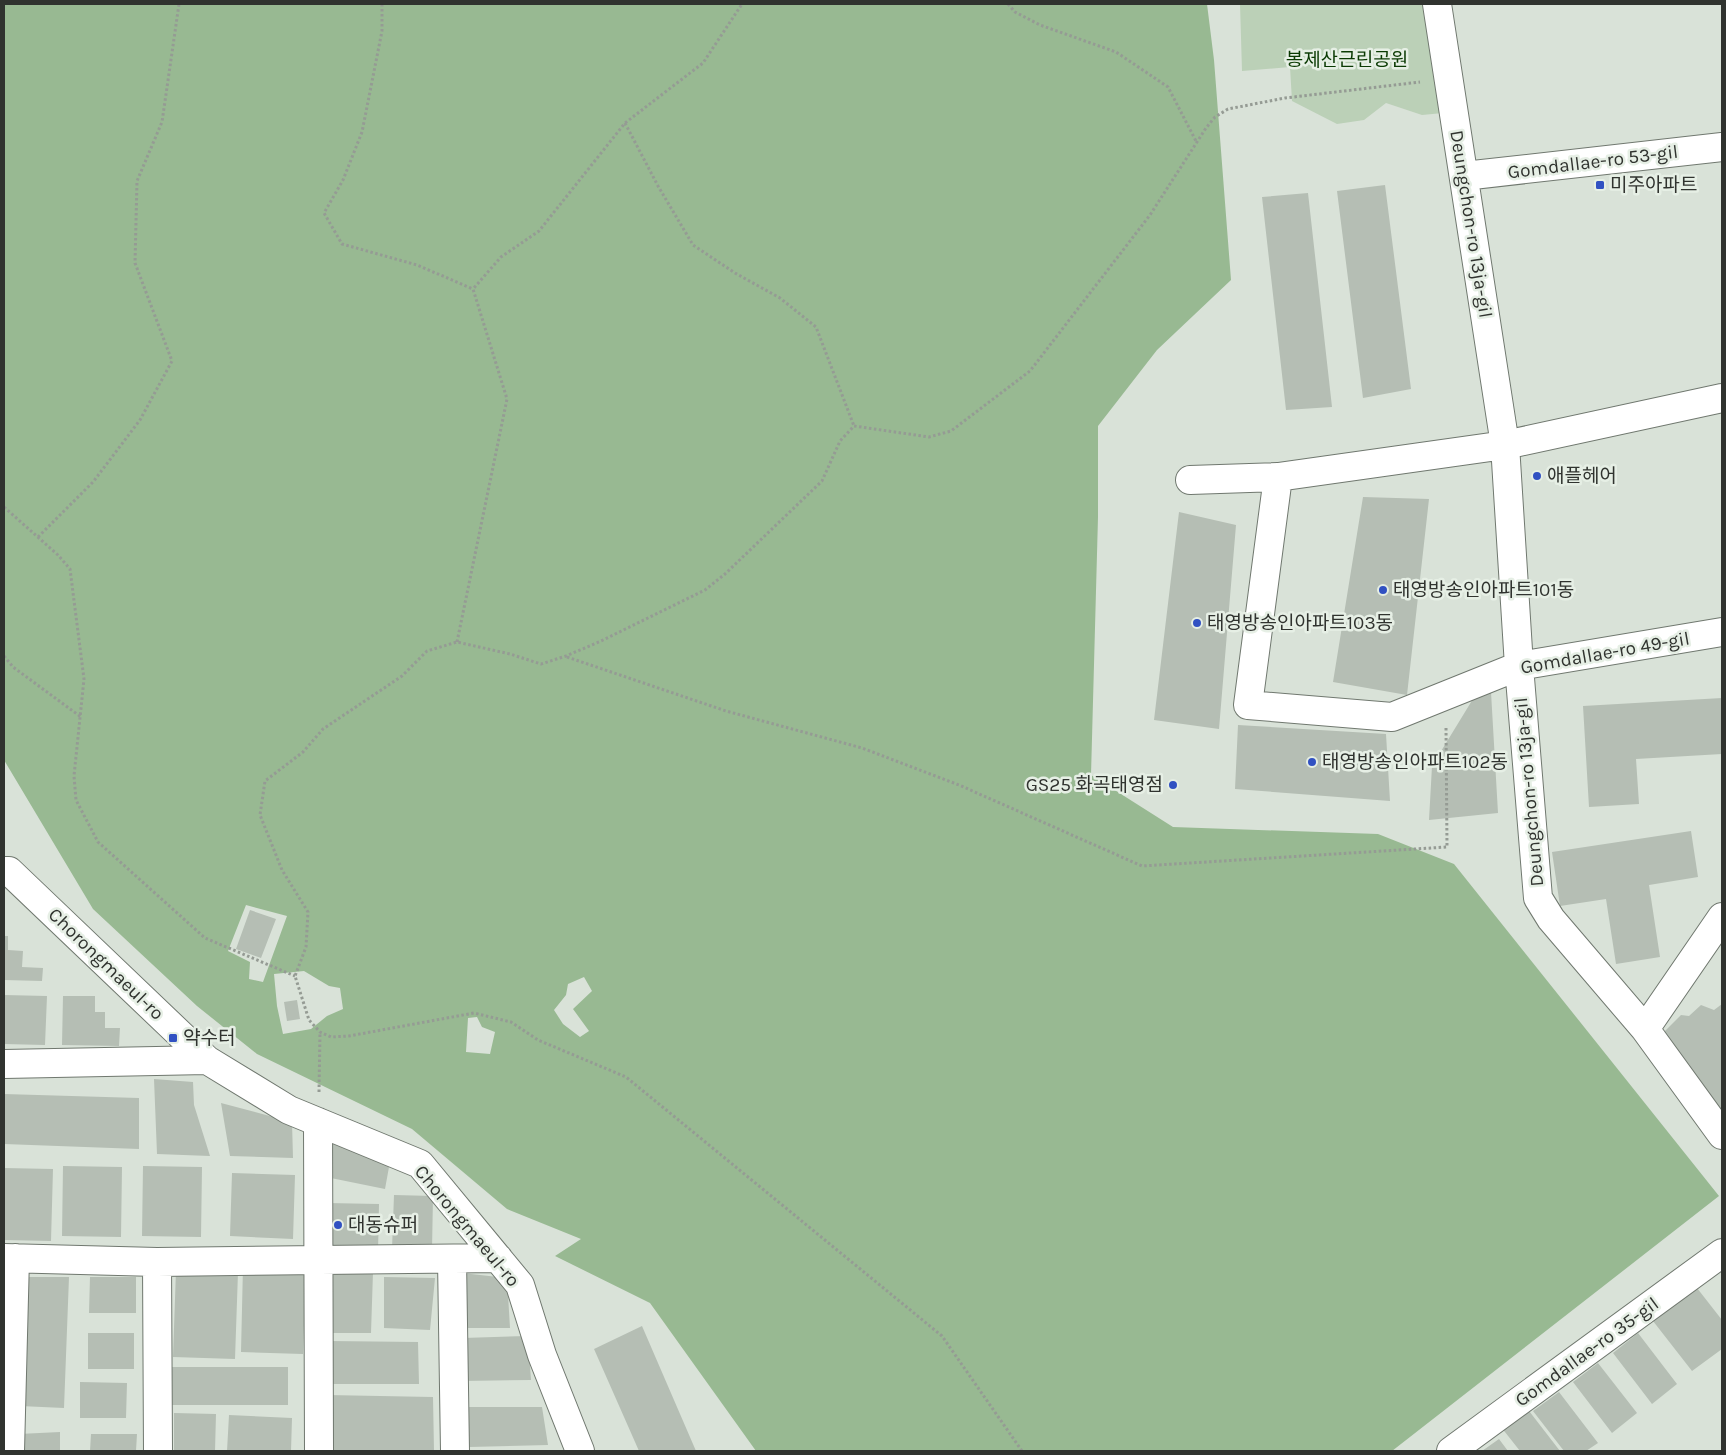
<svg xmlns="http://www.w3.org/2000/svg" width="1726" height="1455" viewBox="0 0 1726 1455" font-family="Karla,'Noto Sans KR',sans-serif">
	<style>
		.green { fill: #bbd0b7 }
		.forest { fill: #98b992; fill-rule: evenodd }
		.building { fill: #b5beb4 }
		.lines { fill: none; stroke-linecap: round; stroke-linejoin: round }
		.minor-casing { stroke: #70786f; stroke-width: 30 }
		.path { stroke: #959b94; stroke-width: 3; stroke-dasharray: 2.5 2.5; stroke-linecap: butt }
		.minor { stroke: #fff; stroke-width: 28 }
		.poi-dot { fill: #3151c2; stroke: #e6efe5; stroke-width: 2 }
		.labels { text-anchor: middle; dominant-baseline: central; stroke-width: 5; stroke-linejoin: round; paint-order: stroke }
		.park-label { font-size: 19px; fill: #0a3a03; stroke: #e6efe5 }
		.street-label { font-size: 19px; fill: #30332f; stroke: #e6efe5 }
		.poi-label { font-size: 19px; fill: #30332f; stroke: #e6efe5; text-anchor: start }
	</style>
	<rect width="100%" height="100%" fill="#d9e2d8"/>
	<path class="green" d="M1240,4h192l11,109 -21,2 -36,-12 -22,17 -27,4 -45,-23 -2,-34 -48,4z"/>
	<path class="forest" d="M4,4h1203l7,56 17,220 -74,70 -59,76v91l-7,258 82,52 205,7 76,30 265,332 -327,255h-636l-106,-148 -95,-47 26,-17 -74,-30 -95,-80 -155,-75 -60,-48 -104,-97 -89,-149zM246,905l41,11 -24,66 -14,-3 1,-17 -22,-11zM304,971l25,15 11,2 3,21 -16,7 -16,13 -28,5 -6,-28 -3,-32zM584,977l8,14 -19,18 16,22 -9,6 -17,-13 -9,-14 12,-15 2,-11zM477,1017l5,10 13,5 -5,22 -24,-2 2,-34z"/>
	<path class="building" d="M1385,185l26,204 -48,9 -26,-207z
		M1308,193l24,214 -46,3 -24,-213z
		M1363,497l66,2 -22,196 -74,-13z
		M1179,512l57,13 -17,204 -65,-9z
		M1491,692l7,121 -69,7 3,-54 44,-72z
		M1722,698v56l-86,5 3,45 -50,3 -6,-101z
		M1238,725l148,9 4,67 -155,-12z
		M1691,831l7,46 -49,8 11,72 -44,7 -10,-65 -46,7 -8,-54z
		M250,910l26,9 -15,39 -25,-9z
		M4,936h4v14l15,1 -1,16 21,1 -1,13 -38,-1z
		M4,995l43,1 -2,49 -41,-1z
		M63,996h32v16h10v16h15l-1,18 -57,-1z
		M297,1000l3,19 -13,2 -3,-19z
		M1722,1004v111l-58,-83 17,-17 8,1 12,-11 13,5z
		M154,1079l39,3 1,23 16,51 -53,-2z
		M4,1094l135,4v51l-135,-5z
		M221,1103l71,19 1,36 -63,-2z
		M328,1143l63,13 -6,33 -64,-13z
		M63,1166l59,1 -1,70 -59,-1z
		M143,1166l59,1 -1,70 -59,-1z
		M4,1168l49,1 -2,72 -47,-1z
		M232,1173l63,2 -2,64 -63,-3z
		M394,1195l39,1 -1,54 -40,-1z
		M327,1203l52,1 -1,48 -52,-1z
		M243,1266l63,1 -3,87 -62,-2z
		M176,1270l62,2 -3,87 -62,-2z
		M325,1271l48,1 -2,61h-46z
		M462,1273l45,5 3,50h-49z
		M23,1277h46l-5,131 -44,-2z
		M90,1277h46v36h-47z
		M384,1277l51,1 -5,52 -46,-2z
		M1697,1288l25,32v29l-30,22 -39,-50z
		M642,1326l54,125h-57l-45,-102z
		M88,1333h46v36h-46z
		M1638,1333l39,51 -25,20 -39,-51z
		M528,1336l3,44 -70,1 2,-43z
		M329,1341l89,1 1,42h-90z
		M1598,1363l39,50 -25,20 -39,-51z
		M172,1367h116v38h-116z
		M80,1382l47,1 -1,35h-46z
		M1559,1392l39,51 -12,8h-22l-31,-40z
		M327,1395l106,2 1,54h-109z
		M469,1407h73l6,38 -79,2z
		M1526,1407l34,44h-40l-19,-24z
		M174,1413l42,1 -1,37h-41z
		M229,1415l63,3 -1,33h-64z
		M60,1432v19h-42l1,-17z
		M91,1434h46l-1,17h-46z
		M1499,1439l9,12h-26z"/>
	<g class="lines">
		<defs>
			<path id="minor" d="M1437,4l68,441 14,221 19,232 13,21 94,110 77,106
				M1464,176l258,-29
				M1278,477l-30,228 144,12 127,-51 203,-34
				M1190,480l88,-3 227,-32 217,-47
				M4,871h5l198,189 82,50 131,54 100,121 22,70 38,96
				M1645,1029l77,-112
				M4,1064l203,-4
				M318,1122l1,329
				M4,1258l153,4 341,-4
				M452,1260l3,191
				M157,1262l1,189
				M10,1451l5,-193
				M1451,1451l271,-198"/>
		</defs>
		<use href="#minor" class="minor-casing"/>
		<path class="path" d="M382,4v27l-20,101 -19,48 -19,33 18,31 75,21 56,24
			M1008,4l7,8 25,13 76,27 52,35 29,56
			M625,123l33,63 35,59 42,28 45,25 36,29 38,99
			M4,507l54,48 12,14 14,110 -10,97 2,24 22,42 107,96 90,38
			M38,537l55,-55 47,-62 32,-59 -37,-98 2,-82 25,-59 17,-118
			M457,642l50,-243 -34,-110 28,-32 38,-26 86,-108 78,-60 39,-59
			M4,656l9,11 68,50
			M567,657l159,54 136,37 97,37 183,81 305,-19 -1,-120
			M319,1092l1,-60
			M1022,1451l-80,-115 -316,-259 -88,-37 -27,-18 -37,-9 -125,23 -18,1 -11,-5 -11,-12 -14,-44 11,-29 2,-35 -26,-42 -22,-55 5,-34 38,-29 20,-23 79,-53 25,-25 30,-9 53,12 31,10 25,-8 35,-15 104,-51 20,-16 97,-93 18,-40 14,-15 75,11 22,-6 79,-60 120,-156 56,-87 9,-11 13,-8 57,-11 135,-16"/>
		<use href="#minor" class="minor"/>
	</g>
	<g class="poi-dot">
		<rect x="1595" y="180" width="10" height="10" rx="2.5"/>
		<circle cx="1537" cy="476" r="5"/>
		<circle cx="1383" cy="590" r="5"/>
		<circle cx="1197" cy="623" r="5"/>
		<circle cx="1312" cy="762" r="5"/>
		<circle cx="1173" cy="785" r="5"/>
		<rect x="168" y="1033" width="10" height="10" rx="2.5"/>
		<circle cx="338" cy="1225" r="5"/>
	</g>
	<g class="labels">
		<g class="park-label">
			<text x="1347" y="60">봉제산근린공원</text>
		</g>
		<g class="street-label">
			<text transform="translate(1593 162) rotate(-7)">Gomdallae-ro 53-gil</text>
			<text transform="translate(1471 224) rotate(81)">Deungchon-ro 13ja-gil</text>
			<text transform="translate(1605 653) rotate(-10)">Gomdallae-ro 49-gil</text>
			<text transform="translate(1529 792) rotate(-95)">Deungchon-ro 13ja-gil</text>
			<text transform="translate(106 964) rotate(44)">Chorongmaeul-ro</text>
			<text transform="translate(467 1226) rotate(50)">Chorongmaeul-ro</text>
			<text transform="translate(1587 1352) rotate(-36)">Gomdallae-ro 35-gil</text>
		</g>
		<g class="poi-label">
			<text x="1610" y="185">미주아파트</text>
			<text x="1547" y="476">애플헤어</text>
			<text x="1393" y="590">태영방송인아파트101동</text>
			<text x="1207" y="623">태영방송인아파트103동</text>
			<text x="1322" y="762">태영방송인아파트102동</text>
			<text x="1163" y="785" text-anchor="end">GS25 화곡태영점</text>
			<text x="183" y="1038">약수터</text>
			<text x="348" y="1225">대동슈퍼</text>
		</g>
	</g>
	<rect width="1726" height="1455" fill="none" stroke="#30332f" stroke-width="10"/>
</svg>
